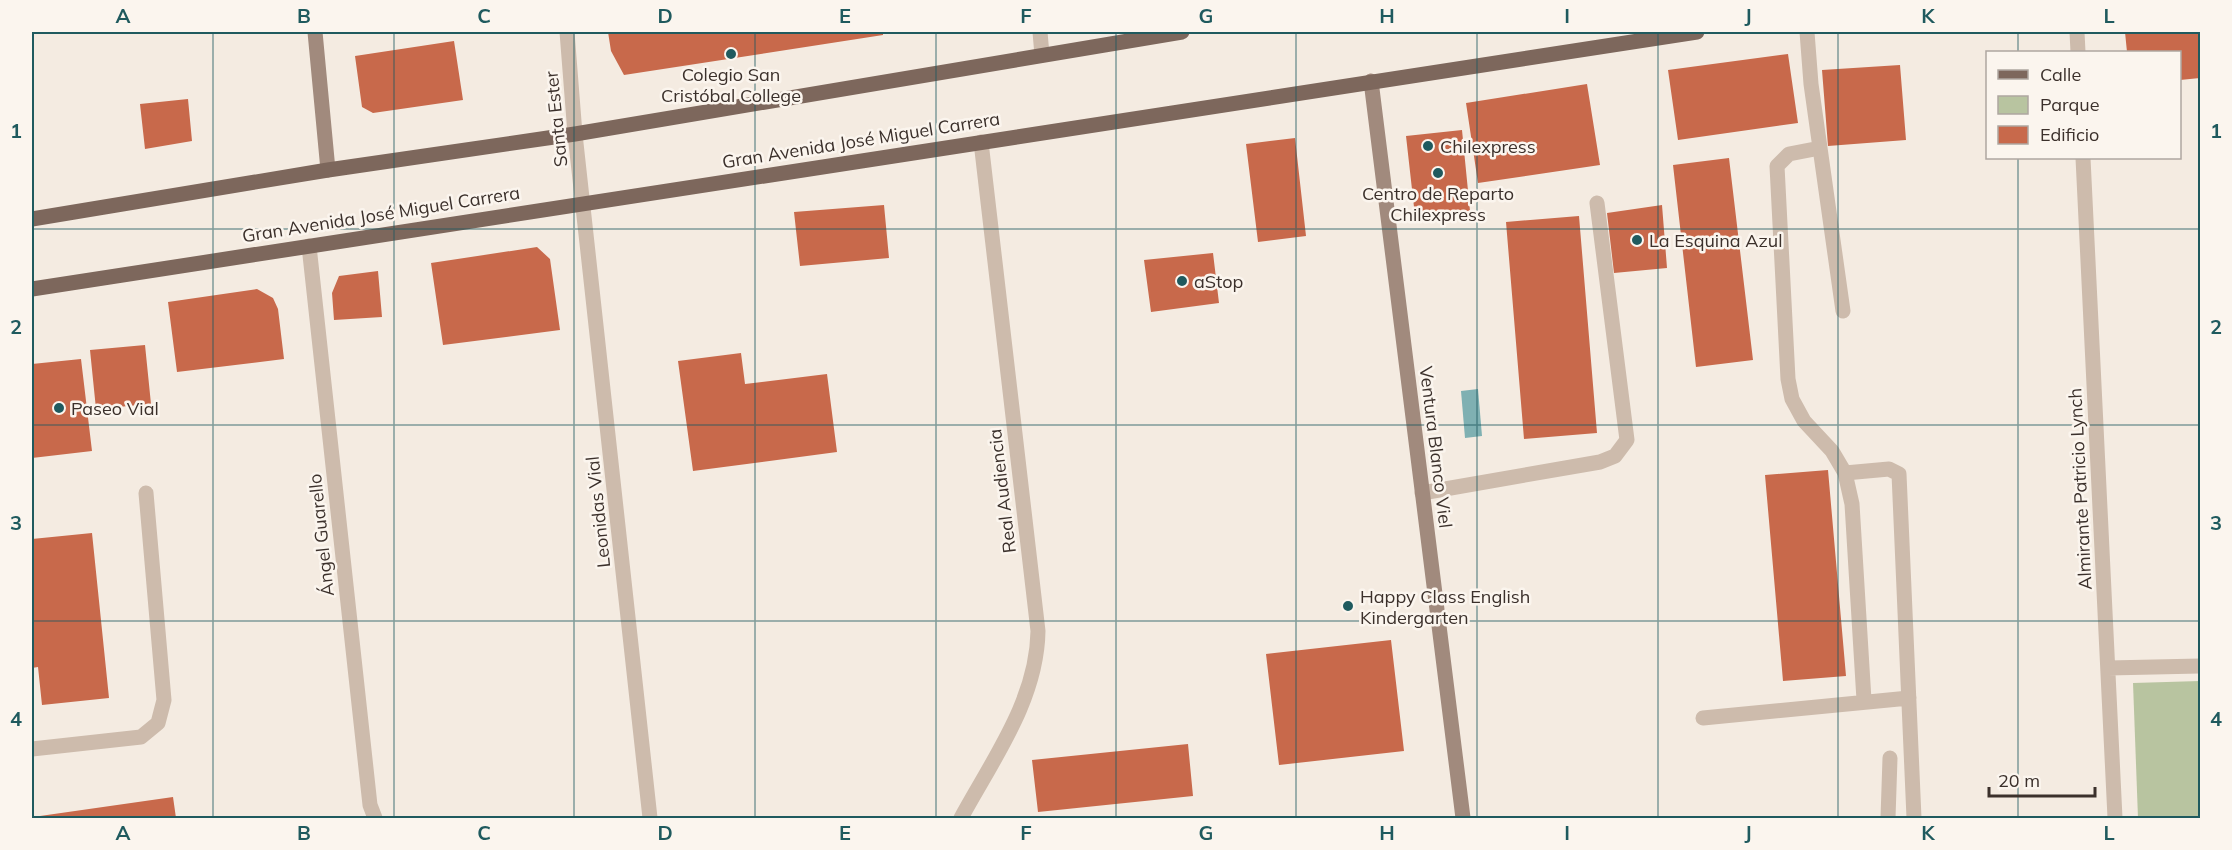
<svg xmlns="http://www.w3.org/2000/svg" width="2232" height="850" viewBox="0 0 2232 850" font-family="Mulish,sans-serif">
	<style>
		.green { fill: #b8c4a0 }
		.water { fill: #7fb0b2 }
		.building { fill: #c8694b }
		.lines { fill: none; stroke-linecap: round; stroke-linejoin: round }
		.lane { stroke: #cdbbac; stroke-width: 15 }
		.street { stroke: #cdbbac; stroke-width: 15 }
		.secondary { stroke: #a18a7d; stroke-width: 15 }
		.primary { stroke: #7d675c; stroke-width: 15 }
		.grid { fill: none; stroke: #1f5a5e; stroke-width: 1.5; stroke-opacity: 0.55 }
		.poi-dot { fill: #1f5a5e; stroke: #fbf5ee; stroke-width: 2 }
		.labels { text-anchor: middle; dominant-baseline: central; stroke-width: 5; stroke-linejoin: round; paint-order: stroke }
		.poi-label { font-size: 18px; fill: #3b302b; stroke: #fbf5ee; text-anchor: start }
		.street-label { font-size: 18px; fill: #3b302b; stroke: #fbf5ee }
		.neatline { fill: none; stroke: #1f5a5e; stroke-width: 2 }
		.grid-label { font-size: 20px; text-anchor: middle; font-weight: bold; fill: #1f5a5e }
	</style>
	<rect width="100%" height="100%" fill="#f4ebe1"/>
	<path class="green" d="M2200,681v137h-62l-5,-135z"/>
	<path class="water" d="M1478,389l4,47 -17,2 -4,-47z"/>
	<path class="building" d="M608,32h275v3l-259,40 -13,-24z
		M2125,32h75v46l-20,2v-28h-53z
		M454,41l9,59 -90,13 -11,-6 -7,-51z
		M1788,54l10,69 -120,17 -10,-70z
		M1900,65l6,75 -78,6 -6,-76z
		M1587,84l13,81 -122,18 -12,-80z
		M188,99l4,42 -47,8 -5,-45z
		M1462,130l8,81 -55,5 -9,-80z
		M1295,138l11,98 -48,6 -12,-98z
		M1729,158l24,202 -57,7 -23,-202z
		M884,205l5,53 -89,8 -6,-54z
		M1662,205l5,63 -53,5 -7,-60z
		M1579,216l18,217 -73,6 -18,-217z
		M537,247l13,12 10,71 -117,15 -12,-82z
		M1213,253l6,50 -68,9 -7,-52z
		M378,271l4,46 -48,3 -2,-27 7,-17z
		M257,289l16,9 5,11 6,50 -107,13 -9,-70z
		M145,345l6,59 -55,5 -6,-59z
		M741,353l4,31 82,-10 10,78 -144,19 -15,-110z
		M81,359l11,92 -60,7v-94z
		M1828,470l18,206 -63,5 -18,-206z
		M92,533l17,165 -67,7 -4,-38 -6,1v-129z
		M1391,640l13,111 -125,14 -13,-111z
		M1188,744l5,52 -155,16 -6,-52z
		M173,797l3,21h-135l-1,-2z"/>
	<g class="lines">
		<path class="lane" d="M1807,32l4,52 32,227
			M1820,148l-31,6 -12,12 11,213 4,20 12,22 28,30 13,22 7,31 12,196
			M1845,473l44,-4 10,5 15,344
			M1422,493l178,-31 15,-6 12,-16 -30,-237
			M1703,718l206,-20
			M32,749l109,-12 17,-14 6,-23 -18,-207
			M1888,818l2,-60"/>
		<path class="street" d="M567,32l8,102 75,684
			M1040,32l2,23
			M2077,32l1,20
			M2083,158l32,660
			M309,246l61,559 5,13
			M2108,668l92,-2
			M961,818c32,-59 76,-118 77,-187l-57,-489"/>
		<path class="secondary" d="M315,32l13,138
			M1371,81l92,737"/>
		<path class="primary" d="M32,219l296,-49 247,-36 607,-102
			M32,289l1665,-257"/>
	</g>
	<path class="grid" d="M213,32v786M394,32v786M574,32v786M755,32v786M936,32v786M1116,32v786M1296,32v786M1477,32v786M1658,32v786M1838,32v786M2018,32v20M2018,158v660M32,229h2168M32,425h2168M32,621h2168"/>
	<g class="poi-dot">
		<circle cx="731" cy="54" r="6"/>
		<circle cx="1428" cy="146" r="6"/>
		<circle cx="1438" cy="173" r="6"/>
		<circle cx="1637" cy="240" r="6"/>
		<circle cx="1182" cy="281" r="6"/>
		<circle cx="59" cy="408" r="6"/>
		<circle cx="1348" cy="606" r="6"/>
	</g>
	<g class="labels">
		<g class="poi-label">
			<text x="731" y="74" text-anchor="middle">Colegio San<tspan x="731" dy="21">Cristóbal College</tspan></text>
			<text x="1440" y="146">Chilexpress</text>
			<text x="1438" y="193" text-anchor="middle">Centro de Reparto<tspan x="1438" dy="21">Chilexpress</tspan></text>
			<text x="1649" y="240">La Esquina Azul</text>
			<text x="1194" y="281">aStop</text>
			<text x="71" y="408">Paseo Vial</text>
			<text x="1360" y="596">Happy Class English<tspan x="1360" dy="21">Kindergarten</tspan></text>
		</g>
		<g class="street-label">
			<text transform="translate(556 119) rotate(-96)">Santa Ester</text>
			<text transform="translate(861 140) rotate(-9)">Gran Avenida José Miguel Carrera</text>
			<text transform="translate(381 214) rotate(-9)">Gran Avenida José Miguel Carrera</text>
			<text transform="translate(1436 447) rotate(83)">Ventura Blanco Viel</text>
			<text transform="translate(2080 489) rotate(-93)">Almirante Patricio Lynch</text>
			<text transform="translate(1002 491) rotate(-97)">Real Audiencia</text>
			<text transform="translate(598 512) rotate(-96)">Leonidas Vial</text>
			<text transform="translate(321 535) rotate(-96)">Ángel Guarello</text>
		</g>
	</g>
	<rect width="2232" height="850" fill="none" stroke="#fbf5ee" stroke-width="66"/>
	<rect x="1986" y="51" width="195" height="108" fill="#fbf5ee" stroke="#aea6a0" stroke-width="1.5"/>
	<rect x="1998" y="70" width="30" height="9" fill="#7d675c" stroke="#aea6a0" stroke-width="1.5"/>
	<text x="2040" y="81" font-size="18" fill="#3b302b">Calle</text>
	<rect x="1998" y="96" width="30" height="18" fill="#b8c4a0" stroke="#aea6a0" stroke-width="1.5"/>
	<text x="2040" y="111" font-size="18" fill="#3b302b">Parque</text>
	<rect x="1998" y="126" width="30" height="18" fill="#c8694b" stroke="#aea6a0" stroke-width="1.5"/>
	<text x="2040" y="141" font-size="18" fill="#3b302b">Edificio</text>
	<path d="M1989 787v9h106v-9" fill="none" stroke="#3b302b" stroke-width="3"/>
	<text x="1998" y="787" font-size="18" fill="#3b302b" stroke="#fbf5ee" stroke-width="4.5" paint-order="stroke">20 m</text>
	<rect x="33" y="33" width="2166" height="784" class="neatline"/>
	<g class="grid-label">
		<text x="123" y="23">A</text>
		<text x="304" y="23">B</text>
		<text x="484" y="23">C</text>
		<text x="665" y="23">D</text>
		<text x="845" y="23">E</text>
		<text x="1026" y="23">F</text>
		<text x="1206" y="23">G</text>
		<text x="1387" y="23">H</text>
		<text x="1567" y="23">I</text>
		<text x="1748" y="23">J</text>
		<text x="1928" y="23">K</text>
		<text x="2109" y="23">L</text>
		<text x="16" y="138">1</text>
		<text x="2216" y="138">1</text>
		<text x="16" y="334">2</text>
		<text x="2216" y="334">2</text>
		<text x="16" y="530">3</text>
		<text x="2216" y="530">3</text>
		<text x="16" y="726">4</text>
		<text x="2216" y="726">4</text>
		<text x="123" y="840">A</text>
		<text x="304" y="840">B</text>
		<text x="484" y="840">C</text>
		<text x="665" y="840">D</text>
		<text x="845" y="840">E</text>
		<text x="1026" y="840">F</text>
		<text x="1206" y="840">G</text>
		<text x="1387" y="840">H</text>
		<text x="1567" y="840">I</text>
		<text x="1748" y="840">J</text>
		<text x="1928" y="840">K</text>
		<text x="2109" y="840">L</text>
	</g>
</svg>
